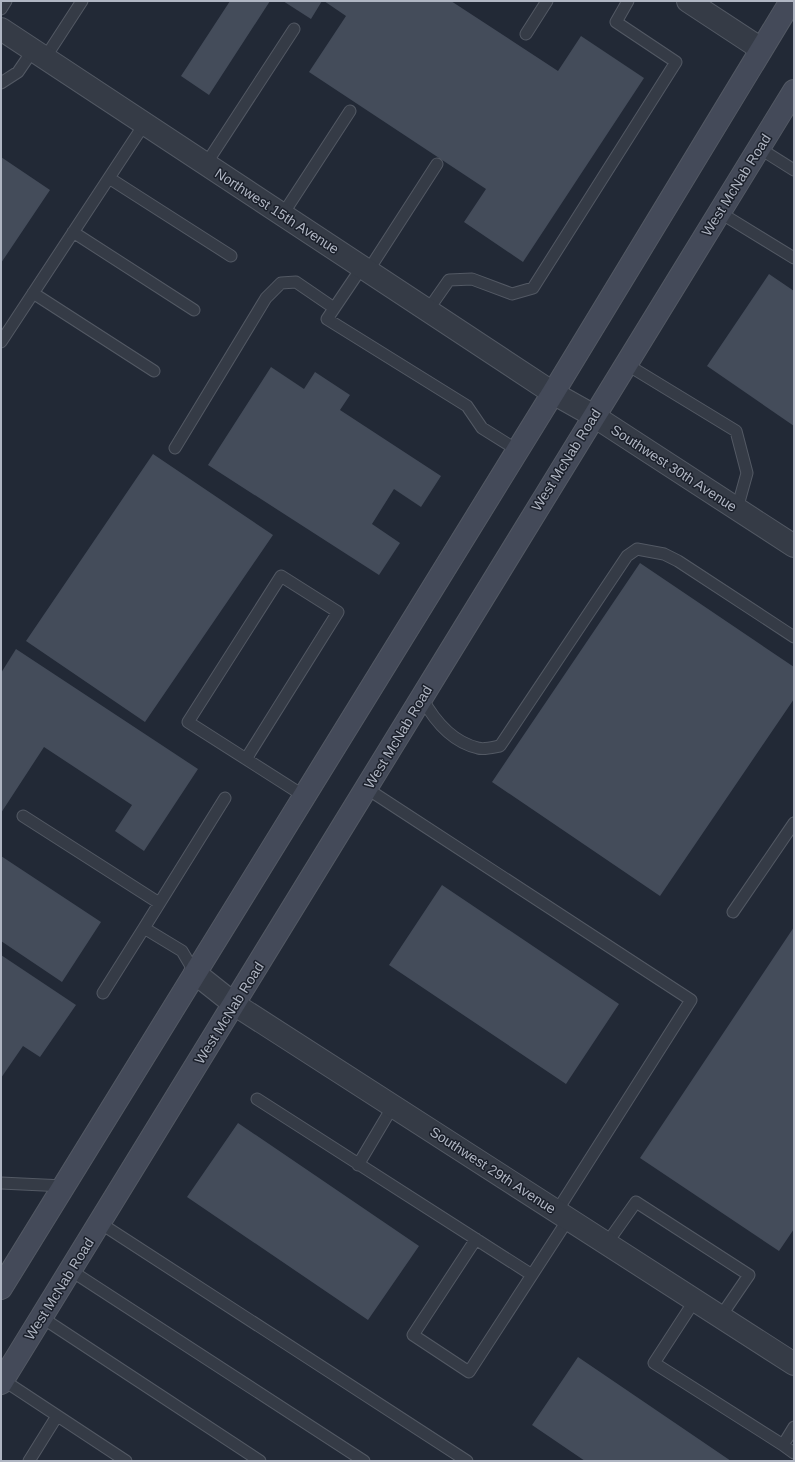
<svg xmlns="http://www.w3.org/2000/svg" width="795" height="1462" viewBox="0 0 795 1462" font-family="Helvetica,sans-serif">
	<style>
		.building { fill: #444c5a }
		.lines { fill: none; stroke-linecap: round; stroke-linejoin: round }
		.lane-casing { stroke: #535964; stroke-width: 13 }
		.street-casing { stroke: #535964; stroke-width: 24 }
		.secondary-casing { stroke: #535964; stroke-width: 24 }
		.lane { stroke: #353b46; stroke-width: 11 }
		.street { stroke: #353b46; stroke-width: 22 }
		.secondary { stroke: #444a59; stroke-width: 22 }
		.labels { text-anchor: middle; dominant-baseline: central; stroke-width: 3; stroke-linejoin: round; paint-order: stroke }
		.street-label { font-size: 14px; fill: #b0b6c3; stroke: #1b202b }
	</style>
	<rect width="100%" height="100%" fill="#222936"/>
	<path class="building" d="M230,1h40l-61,94 -28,-19z
		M283,1h39l-11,18z
		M324,1h127l107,70 23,-35 63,42 -121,184 -59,-40 22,-33 -177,-117 37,-56z
		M1,157l49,33 -49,73z
		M769,274l25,17v135l-87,-60z
		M271,367l33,22 11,-17 35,23 -10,15 101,66 -20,31 -27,-18 -22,35 28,19 -21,32 -171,-110z
		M153,454l120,81 -128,187 -119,-81z
		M640,563l154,104v32l-134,197 -168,-114z
		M16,649l182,120 -54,82 -29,-20 17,-26 -88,-58 -43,66v-140z
		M1,856l100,66 -39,60 -61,-41z
		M442,885l177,119 -53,80 -177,-119z
		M794,927v302l-15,22 -139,-93z
		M1,955l75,50 -36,52 -17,-11 -22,32z
		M238,1123l181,123 -51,74 -181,-123z
		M578,1357l153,104h-146l-53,-36z"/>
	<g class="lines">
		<defs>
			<path id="lane" d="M1,9l5,-8
				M526,34l21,-33
				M45,58l37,-57
				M1,83l17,-11 15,-22
				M759,148l35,22
				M206,164l88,-135
				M109,178l122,78
				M719,212l75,46
				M283,214l67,-103
				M73,232l121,78
				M362,267l-35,52 140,87 15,22 35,22
				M368,271l69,-107
				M33,293l121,78
				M428,310l21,-30 23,-1 40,15 21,-6 143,-226 -60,-40 12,-21
				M1,342l144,-219
				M626,364l110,67 11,42 -10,36
				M175,448l91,-150 15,-15 15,-1 38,26
				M422,698c12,22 30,44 56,50 6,2 16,-1 22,-2l127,-190 10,-7 27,5 14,7 116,76
				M246,759l92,-147 -57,-36 -93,146 116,74
				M366,788l325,212 -134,211
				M23,816l136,87
				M733,912l61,-89
				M195,973l-13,-22 -38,-23 81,-130
				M103,993l41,-65
				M257,1099l275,176
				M358,1165l35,-59
				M1,1183l63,3
				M100,1223l367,238
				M476,1239l-63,96 56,37 100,-154
				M607,1243l29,-41 113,73 -28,41
				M70,1270l294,191
				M695,1300l-41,63 129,82 11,-18
				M41,1317l219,144
				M3,1380l123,81
				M783,1445l11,8
				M29,1461l28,-45"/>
			<path id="street" d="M688,1l73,48
				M1,29l552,364 41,23 200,130
				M195,973l39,31 560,360"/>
			<path id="secondary" d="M1,1288l552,-895 238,-392
				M1,1383l793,-1292"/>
		</defs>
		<use href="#lane" class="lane-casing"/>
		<use href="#street" class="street-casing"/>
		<use href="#secondary" class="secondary-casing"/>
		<use href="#lane" class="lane"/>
		<use href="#street" class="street"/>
		<use href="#secondary" class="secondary"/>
	</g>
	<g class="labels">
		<g class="street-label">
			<text transform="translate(736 185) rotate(-58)">West McNab Road</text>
			<text transform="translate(277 211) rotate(33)">Northwest 15th Avenue</text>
			<text transform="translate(566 460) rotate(-58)">West McNab Road</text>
			<text transform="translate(674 468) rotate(33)">Southwest 30th Avenue</text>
			<text transform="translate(398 737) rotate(-59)">West McNab Road</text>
			<text transform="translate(229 1013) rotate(-58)">West McNab Road</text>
			<text transform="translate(493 1170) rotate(33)">Southwest 29th Avenue</text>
			<text transform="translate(59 1289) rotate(-58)">West McNab Road</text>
		</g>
	</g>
	<rect width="795" height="1462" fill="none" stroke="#b0b6c3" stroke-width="4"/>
</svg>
